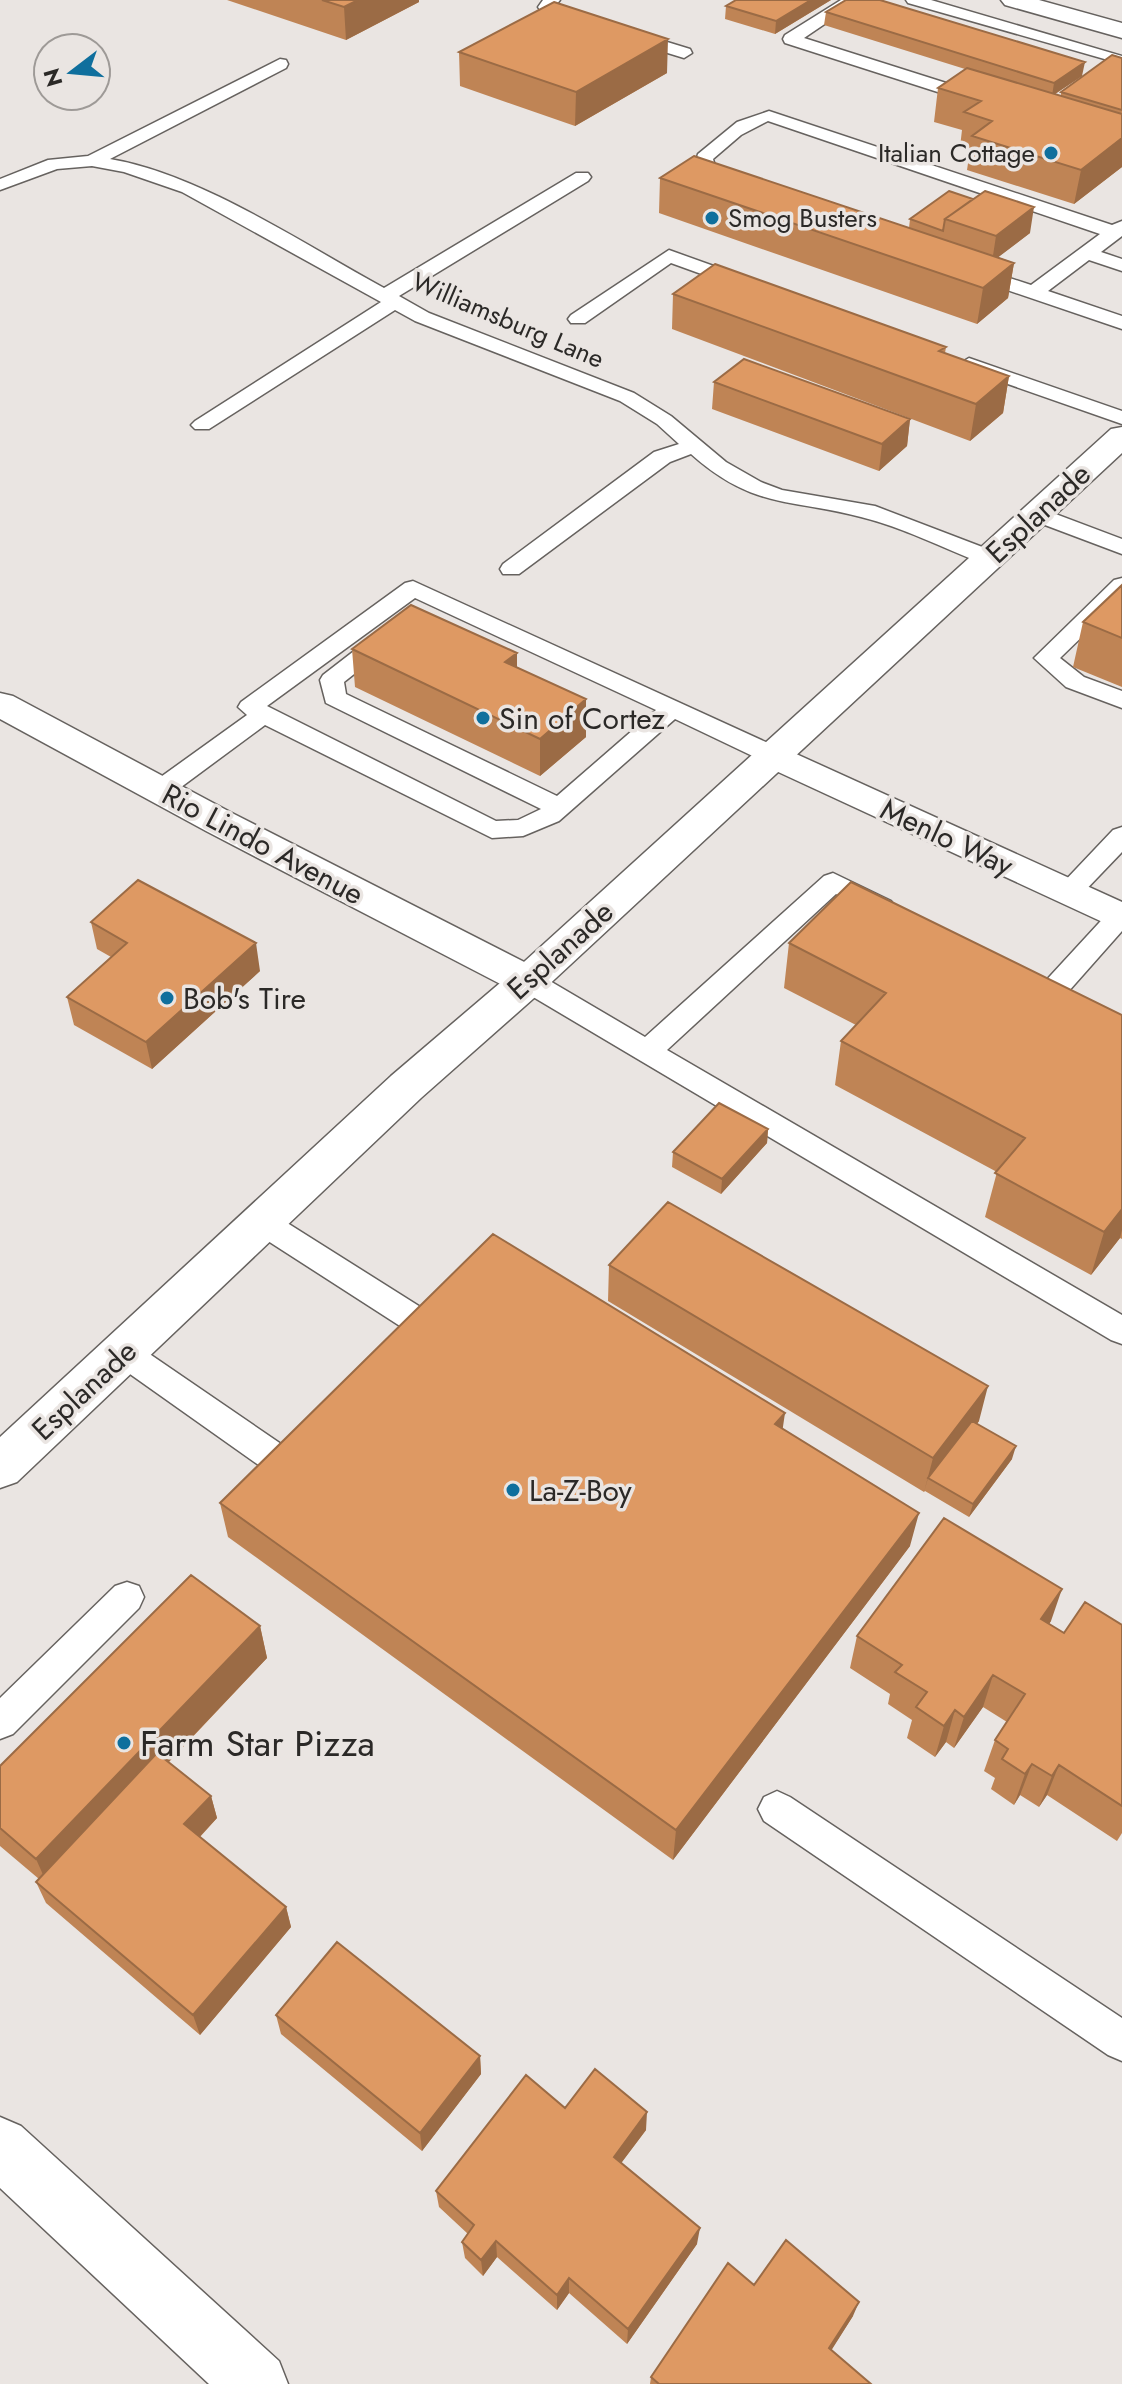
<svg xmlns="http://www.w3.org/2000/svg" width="1122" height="2384" viewBox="0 0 1122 2384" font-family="Jost,sans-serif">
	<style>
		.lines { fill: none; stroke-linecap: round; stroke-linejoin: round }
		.lane-casing { stroke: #66625f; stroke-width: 3 }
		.street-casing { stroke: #66625f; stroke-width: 3 }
		.secondary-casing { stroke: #66625f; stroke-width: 3 }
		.lane { fill: #fff; fill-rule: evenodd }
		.street { fill: #fff; fill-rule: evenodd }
		.secondary { fill: #fff; fill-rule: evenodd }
		.wall { fill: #bf8455 }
		.shaded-wall { fill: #9b6b45 }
		.building { fill: #de9963; stroke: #9b6b45; stroke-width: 2 }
		.poi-dot { fill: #0f6f9d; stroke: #eae5e2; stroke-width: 3 }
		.labels { text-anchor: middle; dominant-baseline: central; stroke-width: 7; stroke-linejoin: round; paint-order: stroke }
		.far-poi-label { font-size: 26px; fill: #2b2927; stroke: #eae5e2; text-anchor: end }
		.far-street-label { font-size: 26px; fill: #2b2927; stroke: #eae5e2 }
		.street-label { font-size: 30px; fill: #2b2927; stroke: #eae5e2 }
		.poi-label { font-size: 30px; fill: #2b2927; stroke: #eae5e2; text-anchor: start }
		.near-poi-label { font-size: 36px; fill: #2b2927; stroke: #eae5e2; text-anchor: start }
	</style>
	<rect width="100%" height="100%" fill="#eae5e2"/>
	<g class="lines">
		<defs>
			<path id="lane" d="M543,0h17l-4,5 35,15 -8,5 -43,-15 -2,-3z
				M841,0h19l-56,38 180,57 3,4 -3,4h-12l-187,-60 -2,-4 2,-4z
				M906,0h25l191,56v8l-214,-61z
				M628,30l62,19 2,4 -8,5 -62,-19 -2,-4 2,-4z
				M280,59l6,1 2,4 -2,4 -176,91c90,15 193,85 274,129l192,-115h12l3,4 -3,4 -189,115 30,17 205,80 37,23 55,46 35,20 21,8 93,16 123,47 3,5 -3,5h-16c-39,-15 -80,-36 -121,-46 -73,-19 -108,-8 -170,-63l-21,8 -151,112h-16l-3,-5 3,-5 151,-112 25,-8 -22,-20 -37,-23 -205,-80 -20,-11 -186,119h-14l-4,-4 4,-4 186,-119 -199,-110 -58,-20 -32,-6 -35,3 -57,21v-11l48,-19 40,-4z
				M769,111l343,114 10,-4v15l-21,16 21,7v12l-33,-11 -41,31 74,25v13l-156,-53 -3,-4 10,-6 58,19 69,-51 -332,-113 -27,14 -28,24c4,17 19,15 28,26l-3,4c-18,4 -48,-14 -40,-35l39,-32z
				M669,250l81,29 3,4 -10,6 -72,-26 -86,60h-14l-3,-4 3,-4z
				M969,358l153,53v13l-160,-56 -3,-4z
				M1037,507l85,32v15l-93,-35 -3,-5z
				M1122,578v20l-62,60 24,19 38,14v17l-56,-21 -32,-29 80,-78z
				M413,581l368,168 3,6 -3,6h-18l-88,-42 -116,102 -36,15 -31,2 -227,-113 -96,71h-18l-4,-6 4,-6 96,-69 -9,-8 3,-5 164,-119zM415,598l241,112 -99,86 -211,-102 -2,-12 48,-38 4,-5 -4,-5h-16l-53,41 -3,5 6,23 215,106 -23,11 -22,1 -229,-115z
				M1122,827v25l-45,47 -9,3 -9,-3 -4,-6 4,-6 54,-57z
				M833,873l58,28 4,6 -4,6c-19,6 -38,-10 -55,-19l-169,156 455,265v29l-11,-4 -593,-352 -4,-7 4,-7 10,-3 10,3 107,63 179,-161z
				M1119,908l3,1v22l-62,70 -10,3 -10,-3 -4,-7 4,-7 70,-76z
				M262,1210l11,4 149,94 5,9 -5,9 -11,4 -11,-4 -149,-96 -4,-8 4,-8z
				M124,1340l11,4 149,102 5,10 -5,10 -12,4 -12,-4 -147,-104 -5,-9 5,-9z
				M127,1582l12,4 5,11 -5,11 -126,126 -13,5v-41l115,-112z
				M777,1791l13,6 332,221v43l-14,-6 -344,-234 -6,-12 6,-12z"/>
			<path id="street" d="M0,693l13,3 219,117 310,158 6,10 -6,10 -14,4 -14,-4 -308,-160 -206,-112z
				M772,743l350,159v29l-363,-168 -5,-8 5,-8z
				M0,2117l21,9 258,235 9,23h-79l-209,-196z"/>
			<path id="secondary" d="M1001,0h38l83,23v15l-117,-33z
				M1122,427v26l-580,538 -121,107 -404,384 -17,6v-51l391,-361 123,-105 597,-542z"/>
		</defs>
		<use href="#lane" class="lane-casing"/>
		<use href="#street" class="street-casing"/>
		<use href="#secondary" class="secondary-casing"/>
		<use href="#lane" class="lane"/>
		<use href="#street" class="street"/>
		<use href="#secondary" class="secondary"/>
	</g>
	<path class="wall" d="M227,0h192v2l-73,38z
		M736,0h95l-56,34 -50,-15 1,-13z
		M826,12l256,64 -27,18 6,2v-4l61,-34v109l-48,37 -107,-34 3,-20 -10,-3 2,-17 -28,-8 4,-34 27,-19 -141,-44z
		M459,52l208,21 -92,53 -115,-40z
		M660,178l249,50 1,-9 39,-28 81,42 -32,24 16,6 -6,35 -31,26 -318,-111z
		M673,294l273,53 -1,6 64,23 -6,37 -33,28 -298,-112z
		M714,382l196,37 -3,27 -28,25 -167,-62z
		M1122,585v102l-49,-20 10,-45z
		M352,649l165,18 69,70 -46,39 -185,-89z
		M91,922l169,49 -108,98 -78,-44 -7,-28 44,-40 -14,-8z
		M789,943l333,72v224l-2,-1 -29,37 -106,-58 12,-45 -162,-87 6,-44 15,-16 -72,-37z
		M768,1129l-1,14 -46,51 -49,-27 1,-15z
		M609,1265l370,156 -2,3 35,35 -43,58 -44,-26 -1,1 -316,-191z
		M220,1503l690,43 -237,314 -445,-323z
		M1051,1621l-2,3 15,9 58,-8v208l-5,8 -70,-46 -8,12 -19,-12 -6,10 -23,-16 4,-11 -11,-7 11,-31 12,-18 -24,-15 -29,41 -8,-6 -11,15 -28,-19 5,-18 -24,-16 2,-10 -40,-26 7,-32z
		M260,1626l7,32 -98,104 42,34 6,22 -17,19 86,70 5,20 -91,108 -154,-132 -10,-21 3,-3 -39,-33v-80z
		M276,2015l204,41 1,18 -59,77 -141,-117z
		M565,2108l81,22 -25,33 76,81 -70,100 -58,-51 -12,17 -60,-53 -14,19 -18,-18 -3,-16 6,-8 -29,-27 -3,-16z
		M754,2285l99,31 -22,34 40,34h-221l1,-7z"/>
	<path class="shaded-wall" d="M358,0h61v2l-73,38 -2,-33z
		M811,0h20l-56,34 1,-13z
		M668,39l-1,34 -92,53 1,-34z
		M1085,62l-3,14 -30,20 2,-13z
		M1122,138v29l-48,37 7,-34z
		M1034,207l-4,26 -38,29 4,-26z
		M1014,263l-6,35 -31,26 6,-36z
		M1009,376l-6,37 -33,28 6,-37z
		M910,419l-3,27 -28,25 3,-27z
		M517,653v38l-12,-29z
		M586,699v38l-46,39v-37z
		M256,943l4,28 -108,98 -6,-27z
		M768,1129l-1,14 -46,51 1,-15z
		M1122,1209v21l-2,8 -29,37 13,-43z
		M988,1386l-9,35 -46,60 -5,-3 -4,14 9,-34z
		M785,1413l-5,34 -5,-23z
		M1016,1446l-4,13 -43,58 4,-13z
		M919,1513l-9,33 -237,314 3,-30z
		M1062,1589l-11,32 -21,30 11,-32z
		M260,1626l7,32 -218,230 -13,-29z
		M993,1675l-10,32 -29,41 10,-31z
		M955,1710l-9,32 -11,15 9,-31z
		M1032,1764l-12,31 -6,10 11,-31z
		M1059,1765l-12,30 -8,12 13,-31z
		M211,1796l6,22 -26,28 -7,-22z
		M286,1907l5,20 -91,108 -7,-20z
		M480,2056l1,18 -59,77 -2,-18z
		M647,2112l-1,18 -33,44 1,-17z
		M700,2228l-3,16 -70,100 1,-15z
		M496,2241l1,16 -14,19 -2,-16z
		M569,2278v15l-12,17v-15z
		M859,2302l-6,14 -29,46 5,-14z"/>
	<path class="building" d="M322,0h36l-14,7z
		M736,0h75l-35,21 -50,-15z
		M846,0h34l205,62 -31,21 -228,-71z
		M554,2l114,37 -92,53 -117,-40z
		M1112,55l10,3v52l-61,-18z
		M967,68l155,46v24l-41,32 -109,-34 20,-15 -28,-9 17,-11 -43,-13z
		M694,156l320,107 -31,25 -323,-110z
		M949,191l24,8 -28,20 -2,12 -33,-12z
		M985,191l49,16 -38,29 -51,-17z
		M715,264l231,83 -7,4 70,25 -33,28 -303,-110z
		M744,359l166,60 -28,25 -168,-62z
		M1122,585v53l-39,-16z
		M411,605l106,48 -12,9 81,37 -46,40 -188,-90z
		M138,880l118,63 -110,99 -79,-45 60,-54 -36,-21z
		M851,882l271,133v194l-18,23 -109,-59 30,-35 -184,-97 45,-48 -97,-50z
		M719,1103l49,26 -46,50 -49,-27z
		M668,1202l320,184 -55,72 -324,-193z
		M493,1234l292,179 -10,11 144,89 -243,317 -456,-327z
		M972,1421l44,25 -43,58 -45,-26z
		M944,1518l118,71 -21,30 23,14 21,-31 37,23v181l-63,-41 -7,11 -20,-12 -7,10 -23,-15 6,-10 -13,-9 30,-46 -32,-19 -29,42 -9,-7 -11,16 -28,-19 11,-15 -32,-20 7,-7 -45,-29z
		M191,1575l69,51 -224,233 -36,-31v-62z
		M157,1753l54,43 -27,28 102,83 -93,108 -157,-133z
		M337,1942l143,114 -60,77 -144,-118z
		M595,2069l52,43 -33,45 86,71 -72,101 -59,-51 -12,17 -61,-54 -15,19 -19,-18 12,-17 -38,-34 90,-116 39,33z
		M786,2240l73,62 -30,46 42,36h-212l-8,-7 77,-114 26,22z"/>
	<g class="poi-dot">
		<circle cx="1051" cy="153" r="8"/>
		<circle cx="712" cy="218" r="8"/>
		<circle cx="483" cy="718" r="8"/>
		<circle cx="167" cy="998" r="8"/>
		<circle cx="513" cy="1490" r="8"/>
		<circle cx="124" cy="1743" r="8"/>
	</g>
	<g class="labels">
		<g class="far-poi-label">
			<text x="1035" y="153">Italian Cottage</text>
			<text x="728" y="218" text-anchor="start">Smog Busters</text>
		</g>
		<g class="far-street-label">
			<text transform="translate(508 320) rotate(23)">Williamsburg Lane</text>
		</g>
		<g class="street-label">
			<text transform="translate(1038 513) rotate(-43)">Esplanade</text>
			<text transform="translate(947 837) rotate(25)">Menlo Way</text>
			<text transform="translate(263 844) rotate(28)">Rio Lindo Avenue</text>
			<text transform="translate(560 950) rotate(-42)">Esplanade</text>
			<text transform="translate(84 1390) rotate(-43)">Esplanade</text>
		</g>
		<g class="poi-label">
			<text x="499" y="718">Sin of Cortez</text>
			<text x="183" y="998">Bob's Tire</text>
			<text x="529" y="1490">La-Z-Boy</text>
		</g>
		<g class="near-poi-label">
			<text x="140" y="1743">Farm Star Pizza</text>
		</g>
	</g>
	<g transform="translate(72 72) rotate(254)"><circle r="38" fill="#eae5e2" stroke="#9e9a97" stroke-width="2"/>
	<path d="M0-6L14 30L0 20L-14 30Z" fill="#0f6f9d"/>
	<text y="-12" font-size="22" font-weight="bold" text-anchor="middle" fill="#2b2927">N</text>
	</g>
</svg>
